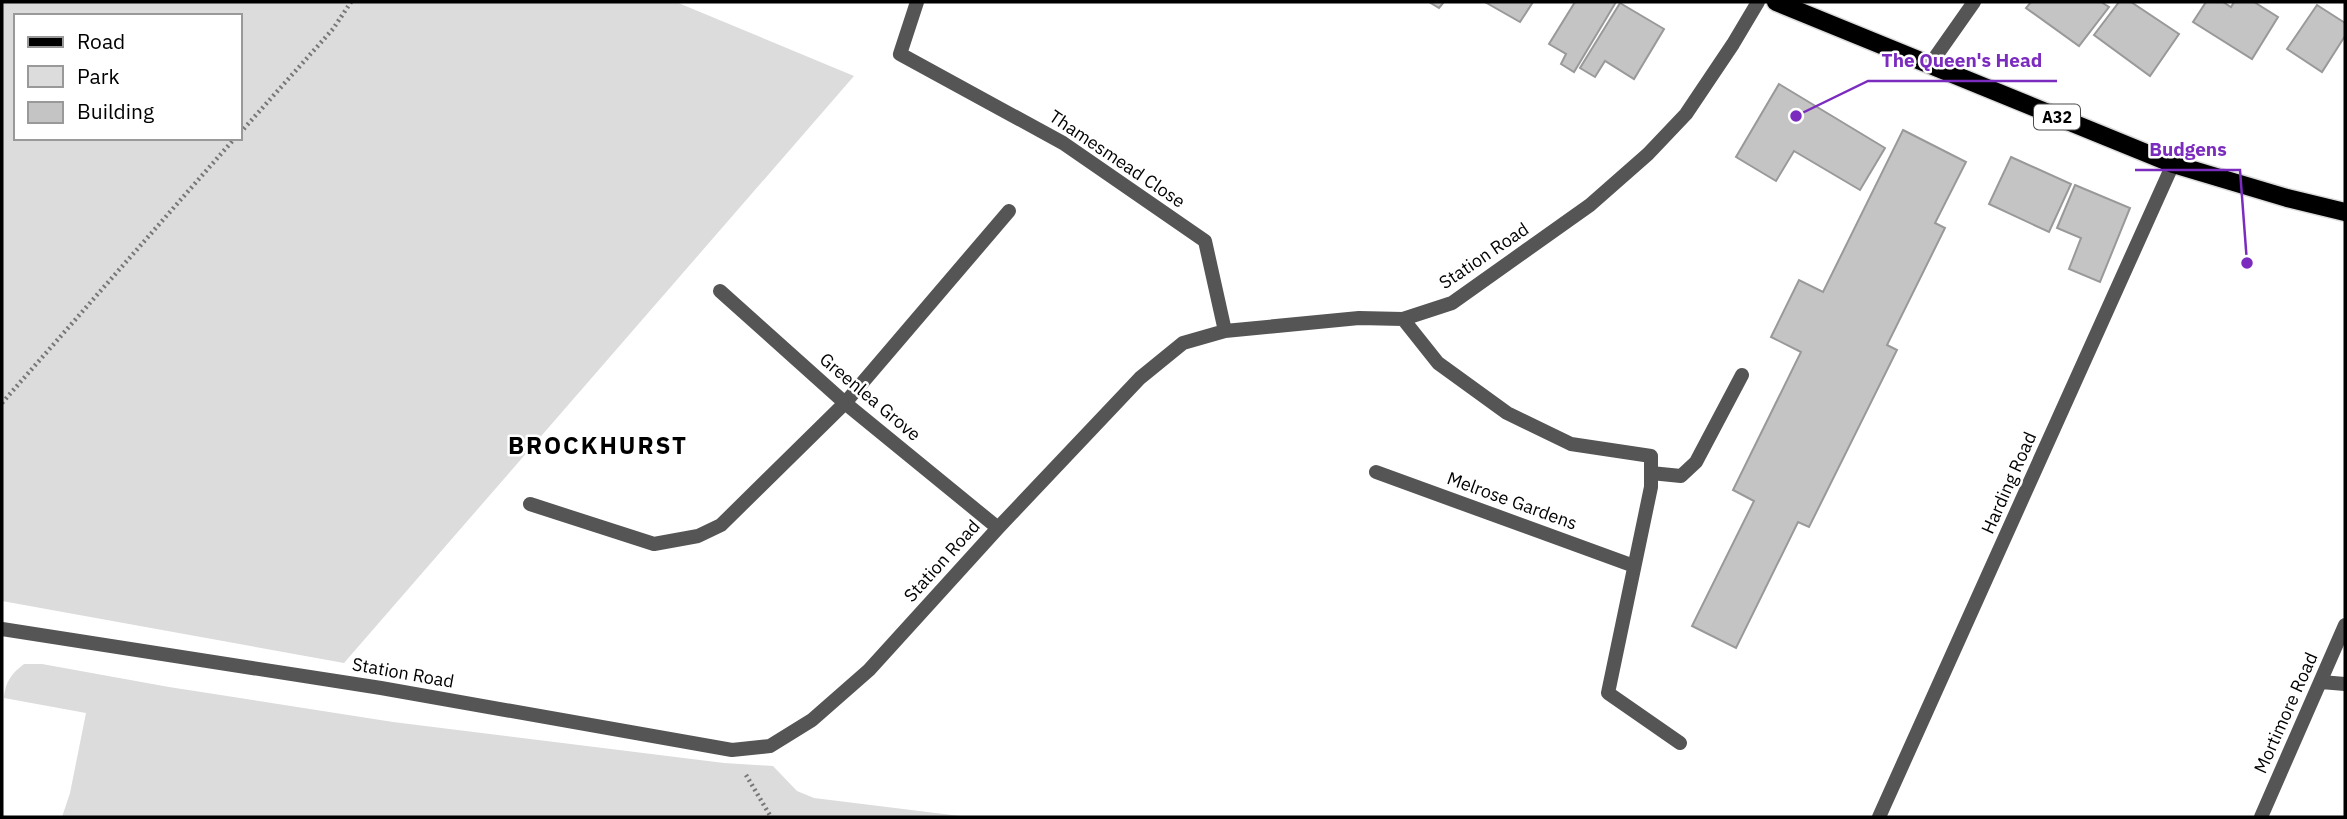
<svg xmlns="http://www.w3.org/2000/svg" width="2347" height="819" font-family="'IBM Plex Sans',sans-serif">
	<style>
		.green { fill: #dcdcdc; fill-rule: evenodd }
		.building { fill: #c4c4c4; stroke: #999; stroke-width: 2 }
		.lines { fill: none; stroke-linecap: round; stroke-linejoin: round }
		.primary-casing { stroke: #dbdbdb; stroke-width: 21 }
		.path { stroke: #777; stroke-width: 4.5; stroke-dasharray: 2 3.5; stroke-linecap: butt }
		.service { stroke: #555; stroke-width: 14 }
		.minor { stroke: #555; stroke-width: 14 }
		.primary { stroke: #000; stroke-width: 18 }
		.labels { text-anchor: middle; stroke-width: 5; stroke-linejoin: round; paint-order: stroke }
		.shield { fill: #fff; stroke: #4c4c4c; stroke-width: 2 }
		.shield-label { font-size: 16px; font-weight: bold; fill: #000 }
		.street-label { font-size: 18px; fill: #000; stroke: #fff }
		.district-label { font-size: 24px; font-weight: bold; letter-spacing: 2px; fill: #000; stroke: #fff }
		.leader { fill: none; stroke: #7b2cbf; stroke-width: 2.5 }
		.callout-dot { fill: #7b2cbf; stroke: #fff; stroke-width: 2.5 }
		.callout-label { font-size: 19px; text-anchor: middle; font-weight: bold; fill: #7b2cbf; stroke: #fff; stroke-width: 5; stroke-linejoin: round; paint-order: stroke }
	</style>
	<rect width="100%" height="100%" fill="#fff"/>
	<path class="green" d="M2,2H676L854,76L344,663L2,601ZM16,16H240V138H16Z
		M24,664H42L169,687L393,722L724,763L773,766L797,791L814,798L968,817H62L70,793L86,713L4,698C5,682 12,673 24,664Z"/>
	<path class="building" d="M1429,2H1444L1439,8Z
		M1485,2H1533L1520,22Z
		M1575,2H1616L1574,72L1561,64L1566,54L1549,44Z
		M2031,2H2101L2109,7L2079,46L2026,8Z
		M2119,2H2131L2179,34L2150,76L2094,35Z
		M2206,2H2223L2231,7L2234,2H2254L2278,17L2252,59L2193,22Z
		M1620,3L1664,29L1634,79L1605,61L1595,77L1580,68Z
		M2317,5L2345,23V36L2322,72L2287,49Z
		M1779,84L1885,148L1860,190L1794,151L1776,181L1736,157Z
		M1903,130L1966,162L1935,223L1945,228L1887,345L1897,350L1809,527L1798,522L1736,648L1692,626L1754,501L1733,490L1801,352L1771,337L1799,280L1823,292Z
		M2011,157L2071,184L2049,232L1989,204Z
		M2075,185L2130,208L2100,282L2069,269L2081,238L2057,228Z"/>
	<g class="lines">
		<defs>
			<path id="primary" d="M1776,2L2173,164L2287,198L2345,212"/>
		</defs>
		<use href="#primary" class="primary-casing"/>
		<path class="path" d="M240,133L333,29L351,2
			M2,403L235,138
			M746,775L771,817"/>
		<path class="service" d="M1651,473L1681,476L1696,462L1742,375
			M530,504L654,544L698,536L721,525L845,403L1009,211"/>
		<path class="minor" d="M917,2L900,54L1063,143L1205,241L1225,331
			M1929,66L1974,2
			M720,291L845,403L998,528
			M1403,319L1438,363L1507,413L1571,444L1651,456V487L1608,693L1680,743
			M1376,472L1634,566
			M2,629L381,688L732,750L770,746L812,720L869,670L998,528L1140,378L1183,343L1225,331L1359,318L1403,319L1452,303L1590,205L1648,154L1686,114L1733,44L1758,2
			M2321,682L2345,684
			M1879,817L2173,164
			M2261,817L2345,625"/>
		<use href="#primary" class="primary"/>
	</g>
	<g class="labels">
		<rect class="shield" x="2034" y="104.5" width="46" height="25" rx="5"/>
		<g class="shield-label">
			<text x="2057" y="123">A32</text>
		</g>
		<g class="street-label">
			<text transform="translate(1117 159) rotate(34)" y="6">Thamesmead Close</text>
			<text transform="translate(1484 256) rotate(-34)" y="6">Station Road</text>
			<text transform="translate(870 397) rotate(40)" y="6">Greenlea Grove</text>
			<text transform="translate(2009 483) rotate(-66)" y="6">Harding Road</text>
			<text transform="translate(1512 501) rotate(20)" y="6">Melrose Gardens</text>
			<text transform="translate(942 561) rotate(-48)" y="6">Station Road</text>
			<text transform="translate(403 673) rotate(10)" y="6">Station Road</text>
			<text transform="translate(2286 713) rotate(-66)" y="6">Mortimore Road</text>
		</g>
		<g class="district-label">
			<text x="598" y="454">BROCKHURST</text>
		</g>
	</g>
	<path class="leader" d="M1796 116L1868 81H2057M2247 263L2240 170H2135"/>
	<g class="callout-dot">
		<circle cx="1796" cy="116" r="7"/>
		<circle cx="2247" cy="263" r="7"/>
	</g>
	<g class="callout-label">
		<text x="1962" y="67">The Queen's Head</text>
		<text x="2188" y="156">Budgens</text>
	</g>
	<rect width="2347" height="819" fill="none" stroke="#000000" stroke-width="7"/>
	<rect x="14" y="14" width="228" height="126" fill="#ffffff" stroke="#999999" stroke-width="2"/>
	<rect x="28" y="37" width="35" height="10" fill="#000000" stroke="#999999" stroke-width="2"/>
	<text x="77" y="49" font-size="21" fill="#000000">Road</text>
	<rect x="28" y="66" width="35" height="21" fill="#dcdcdc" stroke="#999999" stroke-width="2"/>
	<text x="77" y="84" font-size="21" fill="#000000">Park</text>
	<rect x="28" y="102" width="35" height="21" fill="#c4c4c4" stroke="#999999" stroke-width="2"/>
	<text x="77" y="119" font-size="21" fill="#000000">Building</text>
</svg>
